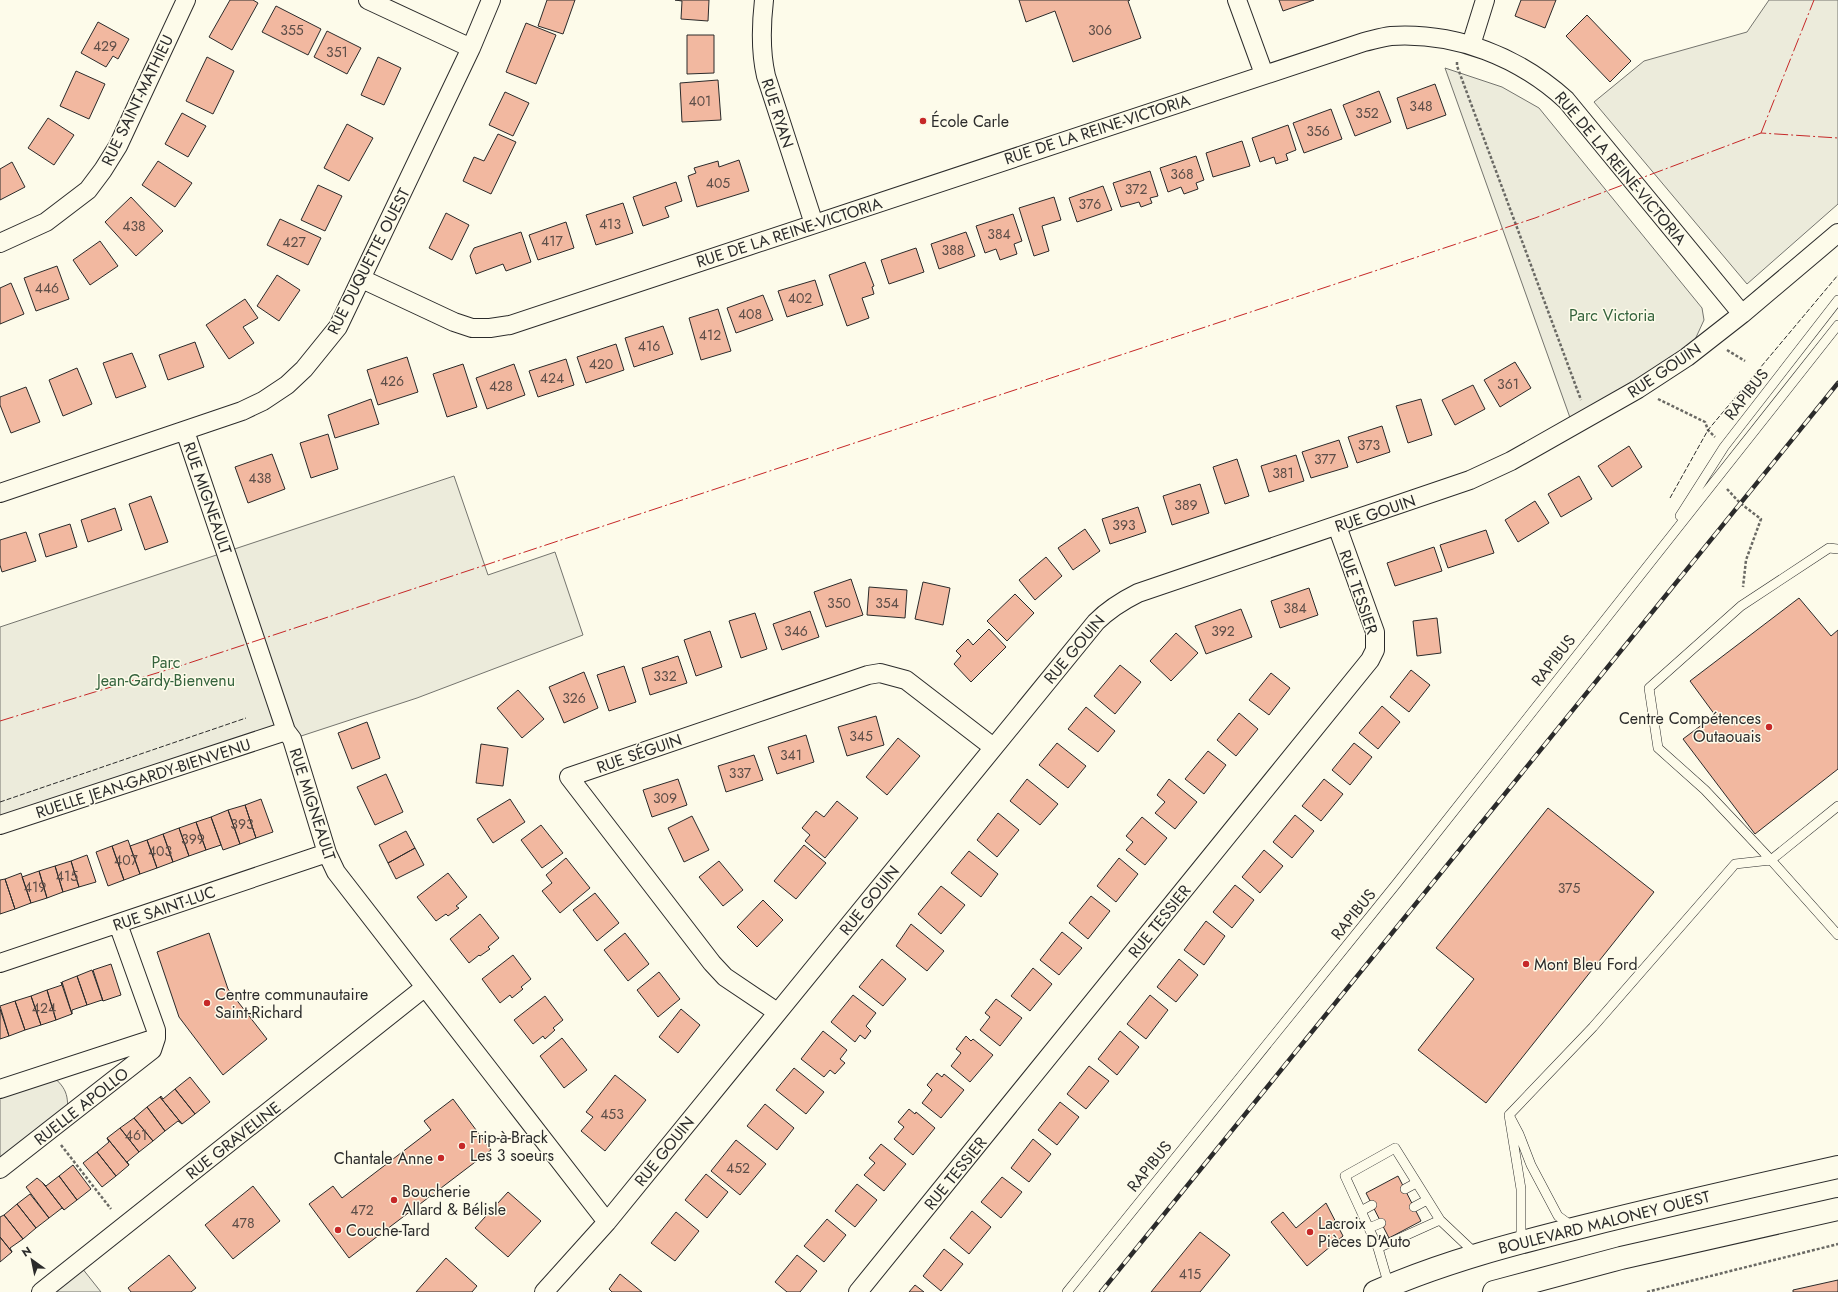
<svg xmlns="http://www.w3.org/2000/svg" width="1838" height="1292" font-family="Jost,sans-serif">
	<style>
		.green { fill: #ecebdb; stroke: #74746e }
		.building { fill: #f2b8a0; stroke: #2b2b2b }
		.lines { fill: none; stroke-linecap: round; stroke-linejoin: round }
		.service-casing { stroke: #2b2b2b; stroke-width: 10 }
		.minor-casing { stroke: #2b2b2b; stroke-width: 20 }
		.primary-casing { stroke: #2b2b2b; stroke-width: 24 }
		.path { stroke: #6a6964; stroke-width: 2.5; stroke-dasharray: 3 2; stroke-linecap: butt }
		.service { stroke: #fdfbea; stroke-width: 9 }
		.minor { stroke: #fdfbea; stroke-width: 18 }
		.primary { stroke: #fdfbea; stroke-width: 22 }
		.rail-casing { stroke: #2b2b2b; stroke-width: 4.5 }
		.rail { stroke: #fdfbea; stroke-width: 3; stroke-dasharray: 9; stroke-linecap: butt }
		.fence { stroke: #2b2b2b; stroke-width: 1; stroke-dasharray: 5 2; stroke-linecap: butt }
		.power { stroke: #c62828; stroke-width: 1; stroke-dasharray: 14 3 2 3; stroke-linecap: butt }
		.poi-dot { fill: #c62828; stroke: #fdfbea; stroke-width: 1.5 }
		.labels { text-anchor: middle; stroke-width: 3; stroke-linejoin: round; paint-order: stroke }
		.number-label { font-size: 14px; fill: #5d4e48 }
		.street-label { font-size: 16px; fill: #2b2b2b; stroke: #fdfbea }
		.poi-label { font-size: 16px; fill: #2b2b2b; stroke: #fdfbea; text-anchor: start }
		.park-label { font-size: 16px; fill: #34623c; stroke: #fdfbea }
	</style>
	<rect width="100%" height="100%" fill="#fdfbea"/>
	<path class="green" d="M1769,0H1838V204L1747,284L1594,102L1644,61L1747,32Z
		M1445,68L1502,87L1539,108L1702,308L1704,320L1687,357L1573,426Z
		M454,476L488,575L555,552L583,635L417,698L292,739L286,731L0,825V627Z
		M48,1073C67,1087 69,1095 67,1117L0,1169V1089Z
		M78,1263L101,1292H41Z"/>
	<path class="building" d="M230,0H253L258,3L232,50L209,37Z
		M547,0H575L563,34L538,26Z
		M675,0H709L708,21L681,19L682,1Z
		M1019,0H1130L1128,1L1141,38L1073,62L1055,11L1026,22Z
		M1279,0H1314L1283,11Z
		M1521,0H1556L1545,28L1515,16Z
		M276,6L321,29L308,55L262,32Z
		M1587,15L1631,61L1610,82L1566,36Z
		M98,22L129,39L118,59L113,56L106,67L81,53Z
		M526,23L556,35L536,84L506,72Z
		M327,31L361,48L347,74L314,57Z
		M687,35H714V73L687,74Z
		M207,57L234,71L213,114L186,101Z
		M378,57L401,68L384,105L361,95Z
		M76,71L105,84L89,119L60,106Z
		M718,80L721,120L682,122L680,83Z
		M1435,84L1446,115L1407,129L1397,98Z
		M1379,91L1391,122L1355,136L1343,105Z
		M505,92L529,103L513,136L489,125Z
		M1331,109L1342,139L1304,153L1293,123Z
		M182,113L206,126L188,157L165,144Z
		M48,118L74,135L54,165L28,148Z
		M347,124L373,138L349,181L324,168Z
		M1288,125L1296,150L1286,154L1288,160L1276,164L1274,157L1260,162L1252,138Z
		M498,134L516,142L491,194L463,181L474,157L484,161Z
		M1242,141L1250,166L1213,177L1206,153Z
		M1196,156L1204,180L1196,183L1198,189L1184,194L1181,187L1168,192L1160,168Z
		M739,160L749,191L697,207L688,176L696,173L694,168L718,161L719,167Z
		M158,161L192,183L175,207L142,185Z
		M12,162L25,187L0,200V169Z
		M1150,171L1158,196L1150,198L1152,203L1141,207L1139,202L1121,207L1113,183Z
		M676,182L682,201L665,207L669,217L643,226L633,197Z
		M318,185L342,196L325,231L301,220Z
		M1103,186L1112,210L1077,222L1069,198Z
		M131,197L163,231L136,256L105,222Z
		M1054,197L1061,220L1042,226L1049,251L1034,256L1019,208Z
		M623,203L633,233L596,245L586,215Z
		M446,213L469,225L452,260L429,248Z
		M1013,214L1022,241L1014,244L1017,254L1000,260L996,249L985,253L976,226Z
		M280,219L321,238L308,265L267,245Z
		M566,222L574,248L538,260L529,235Z
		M521,232L531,262L506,271L503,264L476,274L470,256L474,248Z
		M966,232L975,256L939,269L931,244Z
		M100,241L118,266L90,285L73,260Z
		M916,248L924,272L889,284L881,260Z
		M865,262L874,286L872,287L874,294L862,298L869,318L847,326L829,275Z
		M57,266L69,299L36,311L24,278Z
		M277,275L300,290L279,321L257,306Z
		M815,280L823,305L787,317L778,291Z
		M11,283L24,314L0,324V288Z
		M763,295L773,320L736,333L727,308Z
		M245,299L258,318L243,327L254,343L229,359L206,325Z
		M718,309L731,351L701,360L689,318Z
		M663,326L673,354L634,367L625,338Z
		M195,342L204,367L168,380L159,355Z
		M616,344L624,370L586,383L577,357Z
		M132,353L146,387L116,398L103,363Z
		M407,357L418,392L378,405L367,370Z
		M566,359L574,385L538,397L529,371Z
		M1515,362L1531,388L1500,407L1484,380Z
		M463,364L477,407L447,417L433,374Z
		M514,364L525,395L487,409L476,378Z
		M77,368L92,404L63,416L49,380Z
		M1473,385L1485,409L1455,425L1442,400Z
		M26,387L40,422L11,433L0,405V397Z
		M371,399L379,424L335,438L328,415Z
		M1421,399L1432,435L1408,443L1396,406Z
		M1382,426L1390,452L1357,463L1348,437Z
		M328,434L338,469L311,478L300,443Z
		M1339,440L1348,467L1311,478L1302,452Z
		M1629,446L1642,467L1612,487L1598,466Z
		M272,454L285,489L248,503L235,467Z
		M1296,455L1304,481L1269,492L1261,466Z
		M1237,459L1249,496L1225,504L1213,467Z
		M1579,476L1592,499L1561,517L1548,494Z
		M1200,484L1209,513L1172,525L1163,496Z
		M151,496L168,542L145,550L129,504Z
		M1535,501L1549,523L1518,542L1505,520Z
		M1138,507L1146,532L1110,544L1102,519Z
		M115,508L122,530L88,542L81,520Z
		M70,524L77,547L46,557L39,534Z
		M1085,529L1100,551L1073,570L1058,548Z
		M1486,530L1494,553L1448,568L1440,545Z
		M26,532L36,561L2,572L0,565V540Z
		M1434,547L1442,571L1395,586L1387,563Z
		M1046,557L1062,576L1035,600L1019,580Z
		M851,579L863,615L826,627L814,592Z
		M923,582L950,588L943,625L915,619Z
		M869,587L907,590L905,618L867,615Z
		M1309,588L1318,615L1280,628L1271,601Z
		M1015,594L1034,613L1007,641L987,621Z
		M1799,598L1831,636L1838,630V769L1755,834L1683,739L1715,715L1690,681Z
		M1241,609L1252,637L1206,654L1195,626Z
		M810,611L819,637L782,650L773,624Z
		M755,613L767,649L741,658L729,621Z
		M1437,618L1441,653L1417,656L1413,621Z
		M989,629L1006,647L971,682L954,664L961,656L956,651L968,639L973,645Z
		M710,631L722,667L696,676L684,640Z
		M1176,633L1198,653L1171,681L1150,661Z
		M678,656L687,683L650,695L642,668Z
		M1120,665L1141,682L1115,714L1094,696Z
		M624,666L636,702L609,711L597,675Z
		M1411,670L1430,685L1409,712L1390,697Z
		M584,672L598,708L564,723L549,687Z
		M1271,673L1290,688L1269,715L1249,700Z
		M518,690L544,719L522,738L497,708Z
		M1382,706L1400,722L1378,749L1359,733Z
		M1086,707L1115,731L1098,752L1068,729Z
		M1239,713L1258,729L1236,756L1217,740Z
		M876,716L884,745L847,756L838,727Z
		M367,722L380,758L352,769L338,733Z
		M806,735L814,762L777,774L768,747Z
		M898,738L920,756L887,795L866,777Z
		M1057,743L1086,766L1068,788L1039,765Z
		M1354,743L1372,757L1350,785L1332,770Z
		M481,744L508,748L503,786L476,783Z
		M1208,751L1226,765L1204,794L1185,779Z
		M754,755L763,780L726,792L718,766Z
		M386,774L403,812L375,825L357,787Z
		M678,779L687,805L652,817L643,790Z
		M1027,779L1058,804L1040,825L1010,801Z
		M1169,779L1197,802L1175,829L1155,813L1165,802L1157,795Z
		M1324,779L1343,794L1321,821L1302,806Z
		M261,799L273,832L256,838L245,805Z
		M510,799L525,822L493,843L477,819Z
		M837,801L858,818L825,858L805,841L810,835L802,828L816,811L824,817Z
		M245,805L256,838L240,844L228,810Z
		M1548,808L1654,892L1486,1103L1418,1050L1474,979L1436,948Z
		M228,810L240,844L223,850L211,817Z
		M998,813L1019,830L997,857L977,840Z
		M1295,815L1314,831L1292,858L1273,842Z
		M692,816L709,850L684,862L668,828Z
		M211,817L221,845L206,850L196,822Z
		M1142,817L1167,838L1145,865L1126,850L1133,842L1126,836Z
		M196,822L206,850L189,856L179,828Z
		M541,825L563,853L542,868L521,840Z
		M179,828L189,856L173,862L163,834Z
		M406,831L415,848L388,863L379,845Z
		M163,834L173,862L157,868L147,840Z
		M128,840L140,874L124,880L112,846Z
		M147,840L157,868L140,874L130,846Z
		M804,845L826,863L796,899L774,881Z
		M112,846L124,880L108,886L96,852Z
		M415,848L424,865L396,879L388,863Z
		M1264,850L1283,866L1260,893L1242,877Z
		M969,851L998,874L981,897L951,873Z
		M87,855L96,882L79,887L71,861Z
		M566,858L590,888L560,913L542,891L552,883L546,875Z
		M1119,858L1138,874L1116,902L1097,886Z
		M71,861L79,887L63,892L55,866Z
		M719,861L743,890L723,906L699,877Z
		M55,866L63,892L47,898L39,871Z
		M39,871L47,898L31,903L22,877Z
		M21,873L31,903L15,909L5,879Z
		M448,873L467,897L456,906L459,908L448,916L446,914L436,921L417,897Z
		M5,879L15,909L0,914V880Z
		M1235,885L1254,900L1232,928L1213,912Z
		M941,886L965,905L941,934L918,914Z
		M595,893L619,923L597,941L573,910Z
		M1091,896L1110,911L1088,939L1069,923Z
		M763,900L783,920L757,947L737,927Z
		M480,914L499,938L488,947L490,949L480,956L479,955L469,963L450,939Z
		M1206,921L1225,936L1204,965L1184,950Z
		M911,924L944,951L927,971L896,946Z
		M1062,932L1082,948L1059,975L1040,960Z
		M209,933L228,989L267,1039L223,1075L179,1017L157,952Z
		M625,933L649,964L628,981L604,950Z
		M513,955L531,979L521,987L523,989L512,998L510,995L500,1003L482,979Z
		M882,959L906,979L883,1006L859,987Z
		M1179,959L1198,975L1176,1002L1157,987Z
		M111,964L121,995L103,1001L93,970Z
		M1033,968L1052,984L1030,1011L1011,996Z
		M92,970L103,1001L102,1000L87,1005L77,976Z
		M659,972L680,999L658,1017L637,990Z
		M77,976L87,1005L72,1010V1014L62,982Z
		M61,982L72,1014L56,1020L47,990L62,985Z
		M47,990L56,1020L41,1025L31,996Z
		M853,995L876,1013L866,1026L871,1031L865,1039L860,1035L855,1042L831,1022Z
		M1150,995L1168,1010L1146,1039L1127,1024Z
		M31,996L41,1025L25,1030L15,1001Z
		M545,996L563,1020L553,1028L555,1030L545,1039L543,1036L533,1044L514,1020Z
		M996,999L1022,1018L1000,1046L980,1030L990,1017L985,1013Z
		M15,1001L25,1030L9,1036L0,1006Z
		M0,1009L9,1036L0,1039Z
		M681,1009L700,1025L678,1053L659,1037Z
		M823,1031L847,1050L840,1059L845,1063L835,1074L830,1070L824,1077L801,1059Z
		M1120,1031L1139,1047L1117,1075L1098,1059Z
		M966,1036L971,1041L973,1039L993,1055L970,1082L951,1066L961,1053L956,1049Z
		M562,1038L587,1070L564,1088L540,1056Z
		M1089,1066L1109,1081L1086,1109L1067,1094Z
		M794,1068L824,1092L806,1114L776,1090Z
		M937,1073L942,1077L944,1074L964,1090L941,1118L922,1103L932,1090L927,1085Z
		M615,1075L646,1100L605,1151L581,1131L593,1117L586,1112Z
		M190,1077L210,1102L195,1114L175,1089Z
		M175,1089L195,1114L182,1124L160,1097L161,1096L163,1099Z
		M160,1097L182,1124L178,1121L165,1131L147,1107Z
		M453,1099L491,1150L349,1258L309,1204L333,1186L342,1198L431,1130L424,1121Z
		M1060,1102L1079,1117L1057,1145L1038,1130Z
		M765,1104L794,1128L777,1150L747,1126Z
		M147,1107L165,1131L153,1141L134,1118Z
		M909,1109L915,1114L916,1112L935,1128L913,1155L894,1139L904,1127L898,1122Z
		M134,1118L153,1141L139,1152L120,1128Z
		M120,1128L139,1152L127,1162L129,1165L107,1138Z
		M107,1138L129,1165L116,1176L97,1152L109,1142Z
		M1033,1139L1051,1154L1029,1182L1011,1168Z
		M736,1140L766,1164L740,1195L711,1171Z
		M881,1144L906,1164L884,1191L864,1175L875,1163L869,1158Z
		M97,1152L116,1176L102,1187L83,1163Z
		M73,1165L91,1189L77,1200L59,1176Z
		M706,1174L728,1192L707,1218L685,1200Z
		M59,1176L77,1200L64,1210L43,1183L46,1186Z
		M1398,1176L1421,1221L1389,1238L1366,1193Z
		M1002,1177L1022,1192L1001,1218L981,1202Z
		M37,1178L43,1183L64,1210L62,1208L49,1218L26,1187Z
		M857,1184L877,1200L855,1227L835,1211Z
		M253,1186L280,1221L233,1259L205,1225Z
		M508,1192L541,1221L508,1257L475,1228Z
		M30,1194L49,1218L36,1228L17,1204Z
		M1326,1203L1343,1236L1307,1266L1271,1222L1283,1212L1296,1228Z
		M17,1204L36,1228L23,1239L4,1215Z
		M972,1211L991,1227L969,1254L950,1238Z
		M676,1212L699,1231L675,1261L651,1243Z
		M4,1215L23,1239L10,1248L12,1252L0,1237V1217Z
		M827,1219L846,1235L824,1262L804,1246Z
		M1200,1232L1230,1255L1200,1292H1151Z
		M0,1237L12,1252L0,1262Z
		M944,1249L963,1264L941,1291L923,1276Z
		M169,1255L196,1288L191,1292H131L128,1288Z
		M797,1255L817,1271L800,1292H787L775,1282Z
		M446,1258L477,1286L472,1292H416Z
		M620,1274L642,1292H612L609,1289Z
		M1838,1280V1292H1793V1290Z
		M915,1285L924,1292H909Z"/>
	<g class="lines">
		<defs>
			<path id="service" d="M1680,516L1724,447L1838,300
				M1838,549L1829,548L1741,606L1649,688L1658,748L1705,790L1771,860L1838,806
				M1509,1115L1593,1027L1735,864L1771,860L1838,935
				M1405,1189L1416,1183
				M1414,1207L1427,1200
				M1361,1211L1372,1205
				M1369,1228L1381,1223
				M1521,1241V1189L1509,1115L1519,1134L1531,1165L1558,1216L1573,1227
				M1378,1248L1440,1220
				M1389,1286L1378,1248L1345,1176L1395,1148L1440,1220L1476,1254
				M1067,1292L1397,883L1838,325"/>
			<path id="minor" d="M368,0L471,48
				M764,0C761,26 760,50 766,76L814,224
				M1237,0L1264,74
				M1471,45L1485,0
				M0,243L46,222L88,190L103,170L118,146L186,0
				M362,279L454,322L472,328H490L510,325L1364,42C1373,40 1382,37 1391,36C1456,32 1519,57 1566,100L1742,314
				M185,431L286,731L292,739L327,853L336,872L607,1222
				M0,493L242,411L263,401L287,385L304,369L338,327L471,48L491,0
				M0,825L286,731
				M0,963L327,853
				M777,1012L725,977L712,963L569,777L868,675L880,673L906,680L993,747
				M0,1089L156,1038
				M0,1169L152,1050L156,1038V1030L118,924
				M41,1292L424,988
				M544,1292L607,1222L1096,622C1109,609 1122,601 1138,593L1470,480L1511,461L1638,389L1687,357L1742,314L1838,233
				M858,1292L1370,660L1375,650V632L1337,526"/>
			<path id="primary" d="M1375,1292C1443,1262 1513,1244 1585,1226C1669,1205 1753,1186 1838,1167
				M1494,1292L1621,1258L1838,1209"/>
		</defs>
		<use href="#service" class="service-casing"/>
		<use href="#minor" class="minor-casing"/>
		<use href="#primary" class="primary-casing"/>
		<path class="path" d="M1457,62V66L1581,400
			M1727,350L1745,361
			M1658,399L1705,422L1708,430L1715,437
			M1727,489L1740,503L1761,519L1746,560L1743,587
			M61,1145L111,1209
			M1647,1292L1838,1244"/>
		<use href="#service" class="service"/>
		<use href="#minor" class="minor"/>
		<use href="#primary" class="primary"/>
		<defs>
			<path id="rail" d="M1101,1292L1838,383"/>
		</defs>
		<use href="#rail" class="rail-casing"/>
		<use href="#rail" class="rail"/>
		<path class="fence" d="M1670,498L1708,430L1838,275
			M0,802L246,718"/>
		<path class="power" d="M1761,133L1814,0
			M0,721L183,665L1535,218L1761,133L1838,138"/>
	</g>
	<g class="poi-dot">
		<circle cx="923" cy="121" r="4"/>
		<circle cx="1769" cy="727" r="4"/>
		<circle cx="1526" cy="964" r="4"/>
		<circle cx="207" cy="1003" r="4"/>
		<circle cx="462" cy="1146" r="4"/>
		<circle cx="441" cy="1158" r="4"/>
		<circle cx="394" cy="1200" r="4"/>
		<circle cx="338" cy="1230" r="4"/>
		<circle cx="1310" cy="1232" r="4"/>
	</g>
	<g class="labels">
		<g class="number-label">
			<text x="292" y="35">355</text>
			<text x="1100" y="35">306</text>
			<text x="105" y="51">429</text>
			<text x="337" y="57">351</text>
			<text x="700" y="106">401</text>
			<text x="1421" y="111">348</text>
			<text x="1367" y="118">352</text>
			<text x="1318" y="136">356</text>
			<text x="1182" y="179">368</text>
			<text x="718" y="188">405</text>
			<text x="1136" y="194">372</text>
			<text x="1090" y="209">376</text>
			<text x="610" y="229">413</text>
			<text x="134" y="231">438</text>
			<text x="999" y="239">384</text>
			<text x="552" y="246">417</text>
			<text x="294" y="247">427</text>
			<text x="953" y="255">388</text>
			<text x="47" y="293">446</text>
			<text x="800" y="303">402</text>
			<text x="750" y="319">408</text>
			<text x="710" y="340">412</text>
			<text x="649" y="351">416</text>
			<text x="601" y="369">420</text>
			<text x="552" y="383">424</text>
			<text x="392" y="386">426</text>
			<text x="1508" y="389">361</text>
			<text x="501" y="391">428</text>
			<text x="1369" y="450">373</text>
			<text x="1325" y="464">377</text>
			<text x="1283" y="478">381</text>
			<text x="260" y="483">438</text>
			<text x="1186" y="510">389</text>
			<text x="1124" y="530">393</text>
			<text x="839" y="608">350</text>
			<text x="887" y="608">354</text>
			<text x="1295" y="613">384</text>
			<text x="796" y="636">346</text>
			<text x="1223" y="636">392</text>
			<text x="665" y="681">332</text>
			<text x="574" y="703">326</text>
			<text x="861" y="741">345</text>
			<text x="791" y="760">341</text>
			<text x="740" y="778">337</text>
			<text x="665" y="803">309</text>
			<text x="242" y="829">393</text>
			<text x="193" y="844">399</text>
			<text x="160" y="856">403</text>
			<text x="126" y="865">407</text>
			<text x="67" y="881">415</text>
			<text x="35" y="892">419</text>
			<text x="1569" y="893">375</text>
			<text x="44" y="1013">424</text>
			<text x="612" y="1119">453</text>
			<text x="136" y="1140">461</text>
			<text x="738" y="1173">452</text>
			<text x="362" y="1215">472</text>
			<text x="243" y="1228">478</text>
			<text x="1190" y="1279">415</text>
		</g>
		<g class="street-label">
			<text transform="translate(137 100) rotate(-64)" y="6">RUE SAINT-MATHIEU</text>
			<text transform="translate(778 113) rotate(72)" y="6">RUE RYAN</text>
			<text transform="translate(1097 129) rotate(-18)" y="6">RUE DE LA REINE-VICTORIA</text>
			<text transform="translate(1621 168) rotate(50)" y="6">RUE DE LA REINE-VICTORIA</text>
			<text transform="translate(789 232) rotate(-18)" y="6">RUE DE LA REINE-VICTORIA</text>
			<text transform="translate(368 261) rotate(-63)" y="6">RUE DUQUETTE OUEST</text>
			<text transform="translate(1664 370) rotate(-34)" y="6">RUE GOUIN</text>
			<text transform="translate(1746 394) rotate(-52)" y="6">RAPIBUS</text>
			<text transform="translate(208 498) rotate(71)" y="6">RUE MIGNEAULT</text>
			<text transform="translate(1375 513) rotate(-19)" y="6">RUE GOUIN</text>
			<text transform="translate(1359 592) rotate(71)" y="6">RUE TESSIER</text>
			<text transform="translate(1074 649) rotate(-50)" y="6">RUE GOUIN</text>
			<text transform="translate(1553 660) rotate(-52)" y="6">RAPIBUS</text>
			<text transform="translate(639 753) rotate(-19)" y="6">RUE SÉGUIN</text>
			<text transform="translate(143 778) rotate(-18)" y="6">RUELLE JEAN-GARDY-BIENVENU</text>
			<text transform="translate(313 804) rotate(72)" y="6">RUE MIGNEAULT</text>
			<text transform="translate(869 900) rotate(-51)" y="6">RUE GOUIN</text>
			<text transform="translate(164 908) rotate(-19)" y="6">RUE SAINT-LUC</text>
			<text transform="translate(1353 914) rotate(-51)" y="6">RAPIBUS</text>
			<text transform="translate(1159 921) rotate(-51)" y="6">RUE TESSIER</text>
			<text transform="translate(81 1106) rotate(-38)" y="6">RUELLE APOLLO</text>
			<text transform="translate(233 1140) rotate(-38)" y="6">RUE GRAVELINE</text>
			<text transform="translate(664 1151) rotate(-51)" y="6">RUE GOUIN</text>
			<text transform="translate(1149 1166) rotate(-51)" y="6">RAPIBUS</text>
			<text transform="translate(955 1173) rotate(-51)" y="6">RUE TESSIER</text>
			<text transform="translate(1604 1222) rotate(-14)" y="6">BOULEVARD MALONEY OUEST</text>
		</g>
		<g class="poi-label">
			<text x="931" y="127">École Carle</text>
			<text x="1761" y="724" text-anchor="end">Centre Compétences<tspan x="1761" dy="18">Outaouais</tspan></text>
			<text x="1534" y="970">Mont Bleu Ford</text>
			<text x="215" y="1000">Centre communautaire<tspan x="215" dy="18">Saint-Richard</tspan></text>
			<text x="470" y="1143">Frip-à-Brack<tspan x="470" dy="18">Les 3 soeurs</tspan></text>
			<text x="433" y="1164" text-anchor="end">Chantale Anne</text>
			<text x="402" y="1197">Boucherie<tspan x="402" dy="18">Allard &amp; Bélisle</tspan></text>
			<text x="1318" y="1229">Lacroix<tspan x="1318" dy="18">Pièces D'Auto</tspan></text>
			<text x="346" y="1236">Couche-Tard</text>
		</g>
		<g class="park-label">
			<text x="1612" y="321">Parc Victoria</text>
			<text x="166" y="668">Parc<tspan x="166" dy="18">Jean-Gardy-Bienvenu</tspan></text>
		</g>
	</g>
	<g transform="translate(32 1260) rotate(327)" stroke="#fdfbea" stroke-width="3" paint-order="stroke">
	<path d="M0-3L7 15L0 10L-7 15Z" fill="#2b2b2b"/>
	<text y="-6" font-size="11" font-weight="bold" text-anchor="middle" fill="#2b2b2b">N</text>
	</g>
</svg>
